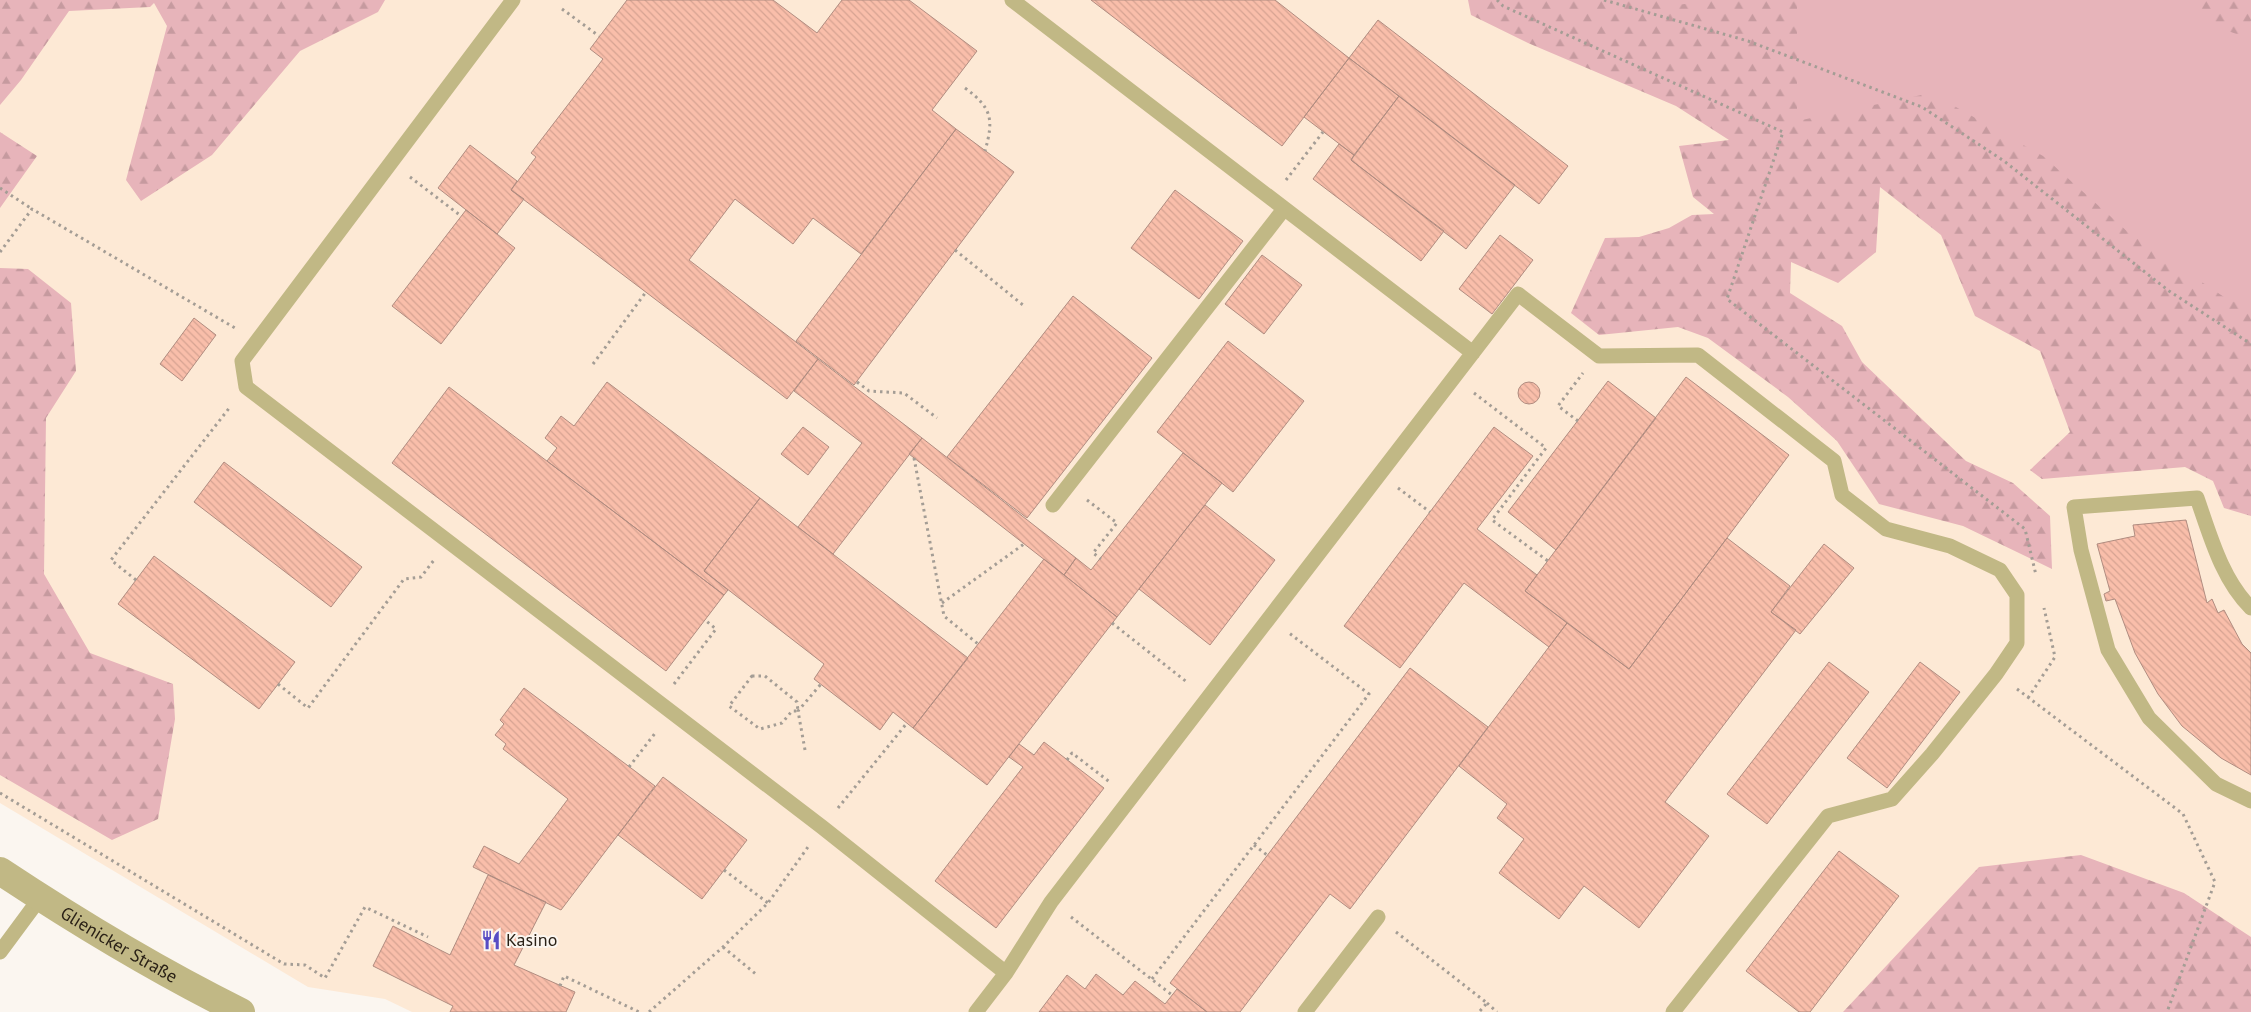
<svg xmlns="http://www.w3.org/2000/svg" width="2251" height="1012" font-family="'PT Sans',sans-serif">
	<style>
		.built { fill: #fde9d5 }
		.grass { fill: #e7b4ba }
		.forest { fill: url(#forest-firs) }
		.building { fill: url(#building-back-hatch); stroke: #b08c80 }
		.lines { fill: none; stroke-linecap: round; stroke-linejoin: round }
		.path { stroke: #a49d95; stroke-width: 3; stroke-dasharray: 2.5 4; stroke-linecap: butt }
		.service { stroke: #c1b885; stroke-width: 15 }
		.minor { stroke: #c1b885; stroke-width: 28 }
		.labels { text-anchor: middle; stroke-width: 4; stroke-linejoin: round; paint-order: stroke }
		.poi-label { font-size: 18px; fill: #2a2116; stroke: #fbf6f0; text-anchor: start }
		.street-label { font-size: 18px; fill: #2a2116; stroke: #fbf6f0 }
	</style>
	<defs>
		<pattern id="forest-firs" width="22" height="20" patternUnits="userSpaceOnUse" patternTransform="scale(1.25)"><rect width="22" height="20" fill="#e7b4ba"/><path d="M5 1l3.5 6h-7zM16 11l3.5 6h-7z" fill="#c69a9f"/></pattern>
		<pattern id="building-back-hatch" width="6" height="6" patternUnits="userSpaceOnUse" patternTransform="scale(1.25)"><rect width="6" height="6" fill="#f9beaa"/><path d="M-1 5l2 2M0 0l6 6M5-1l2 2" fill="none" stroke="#d6a392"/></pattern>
	</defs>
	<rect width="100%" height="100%" fill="#fbf6f0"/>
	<path class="built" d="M0,0H1518L2251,372V1012H412L385,999L308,987L0,803Z"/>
	<path class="grass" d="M1518,0H2251V373Z"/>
	<path class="forest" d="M0,0H385L378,12L300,51L212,155L141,201L126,180L167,26L154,3L150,7L69,11L21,80L0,105Z
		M1468,0H1657L1665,6L1705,2L1710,0H1797V121L1931,93L2043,156L2129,233L2227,299L2251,308V516L2224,508L2213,481L2185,467L2042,479L2030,470L2070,432L2040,351L1975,316L1941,235L1880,187L1876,252L1838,283L1791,262L1790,293L1842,326L1862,362L1966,461L2013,483L2050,516L2052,569L1963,526L1879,504L1837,441L1788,397L1708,338L1678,327L1599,335L1571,313L1605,238L1639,237L1669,228L1692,215L1714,214L1693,197L1679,146L1729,140L1676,106L1528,43L1471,15Z
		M2195,0H2251V21L2239,35L2215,26Z
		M0,132L37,156L0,208Z
		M0,268L28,269L71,303L76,371L46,418L44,574L90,653L173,684L175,719L158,819L112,840L0,775Z
		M2081,855L2184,893L2251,937V1012H1843L1979,867Z"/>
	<path class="building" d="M627,0H773L817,33L842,0H909L977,51L932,110L956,129L861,254L813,218L793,244L735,199L689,260L818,359L787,399L511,190L536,157L531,153L603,59L590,49Z
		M1091,0H1275L1349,58L1282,146Z
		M1378,20L1568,166L1539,204L1349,58Z
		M1349,58L1399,96L1354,155L1304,117Z
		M1399,96L1515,185L1466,249L1351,160Z
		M956,129L1014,172L854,385L796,341Z
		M1339,144L1354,155L1351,160L1444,231L1421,261L1313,179Z
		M470,145L517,181L511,190L524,199L497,234L438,188Z
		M1175,190L1243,241L1199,299L1131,248Z
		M466,210L515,248L441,344L392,306Z
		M1500,235L1533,260L1492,314L1459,289Z
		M1262,255L1302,285L1264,334L1225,304Z
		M1073,296L1152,358L1027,518L947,457Z
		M194,318L216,335L182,381L160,364Z
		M1228,341L1304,401L1233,492L1157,432Z
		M818,359L922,438L833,554L798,527L862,443L794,391Z
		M1686,377L1789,455L1629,669L1525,591Z
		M1608,381L1656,418L1556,550L1508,512Z
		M607,382L760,498L704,571L728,590L724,595L547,461L557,448L545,438L561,416L574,426Z
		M1518 393a11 11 0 1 1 22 0a11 11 0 1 1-22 0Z
		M449,387L724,595L666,671L392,463Z
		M803,427L829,447L808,475L781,454Z
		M1494,427L1533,456L1477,529L1537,575L1525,591L1567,623L1549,647L1464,583L1400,668L1344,626Z
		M922,438L1076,558L1064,575L909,454Z
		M1183,453L1222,483L1117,617L1064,575L1076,558L1091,570Z
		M224,462L362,567L331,607L194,502Z
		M760,498L968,658L913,728L893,712L880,730L814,679L824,664L704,571Z
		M1205,505L1275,560L1210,645L1139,589Z
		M2186,520L2207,603L2212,599L2218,613L2224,610L2242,644L2251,653V775L2221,758L2182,726L2158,694L2135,653L2115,599L2106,601L2104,594L2110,591L2097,544L2135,536L2133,525Z
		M1727,538L1790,586L1771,612L1796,630L1665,802L1709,836L1639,928L1584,886L1559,919L1499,873L1524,839L1497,818L1507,804L1459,766L1567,623L1629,669Z
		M1824,544L1854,568L1800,634L1771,612Z
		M154,556L295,662L259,709L118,604Z
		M1044,559L1117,617L987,785L913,728Z
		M1829,662L1869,692L1767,824L1727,794Z
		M1920,662L1960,692L1887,788L1847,758Z
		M1410,668L1488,727L1350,909L1330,894L1240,1012H1207L1170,983Z
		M524,688L655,786L561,910L473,867L484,846L519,864L568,799L503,749L506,744L495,735L504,724L500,720Z
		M1044,742L1104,788L996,928L935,881L1023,767L1009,757L1019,744L1034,755Z
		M663,777L747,840L702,899L618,835Z
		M1839,851L1899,896L1810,1012H1799L1746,971Z
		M488,875L546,902L514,965L575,992L566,1012H450L453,1006L373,966L393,926L450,955Z
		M1096,974L1123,995L1135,981L1165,1004L1177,989L1207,1012H1039L1067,975L1085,989Z"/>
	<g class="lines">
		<path class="path" d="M1497,0L1503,6L1783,132L1727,299L2025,529L2036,575
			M1604,0L1748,41L1922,107L2004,161L2169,291L2251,344
			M562,9L599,36
			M965,88C992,108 994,119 985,151
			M410,177L461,216
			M1286,180L1323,132
			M0,188L32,209
			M955,250L1023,305
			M0,252L32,209L235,328
			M593,364L646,292
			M857,382L869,391L904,393L937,418
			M1474,393L1546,448L1492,520L1548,561
			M1578,421L1558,406L1583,373
			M914,458L944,616L978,644
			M1398,488L1430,512
			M1087,500L1117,523L1093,553L1101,559
			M136,580L111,560L230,407
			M942,603L1024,544
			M1112,623L1188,683
			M752,676H765L797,702L798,711H792L782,723L760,729L729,706Z
			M278,684L308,708L404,579L421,577L434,560
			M674,684L716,629L705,620
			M2017,689L2183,814L2215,882L2167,1012
			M2028,698L2055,657L2044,608
			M805,750L798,711L821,684
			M1067,760L1072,753L1111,783
			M629,767L656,732
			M0,793L284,964L305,965L325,978L365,907L428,937
			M838,808L907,723
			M1254,845L1267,855
			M724,870L768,903
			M1071,917L1172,995
			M1396,932L1487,1003L1479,1012
			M723,947L757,975
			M1152,979L1369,694L1289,633
			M560,986L564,976L639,1012
			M1487,1003L1497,1012
			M649,1012L723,947L768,903L808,847"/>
		<path class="service" d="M513,0L242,361L246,387L822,827L1006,973
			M1012,0L1473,353
			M1053,505L1284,209
			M2251,608C2222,580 2210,535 2197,498L2074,507L2081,550L2108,650L2149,718L2216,784L2251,801
			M0,952L40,898
			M976,1012L1006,973L1051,902L1518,294L1599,356L1698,355L1834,461L1842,495L1886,529L1950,546L2000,570L2017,595V643L1996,674L1932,754L1892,799L1828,816L1673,1012
			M1305,1012L1378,917"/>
		<path class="minor" id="s1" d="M0,871C77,922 158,971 241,1012"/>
	</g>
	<defs>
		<symbol id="restaurant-bare" viewBox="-9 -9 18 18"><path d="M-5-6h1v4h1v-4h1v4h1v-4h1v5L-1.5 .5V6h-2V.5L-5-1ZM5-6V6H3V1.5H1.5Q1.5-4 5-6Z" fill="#574cc4" stroke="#fbf6f0" stroke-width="2.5" paint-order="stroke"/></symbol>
	</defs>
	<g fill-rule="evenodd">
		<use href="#restaurant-bare" x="477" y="926" width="28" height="28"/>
	</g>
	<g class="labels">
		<g class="poi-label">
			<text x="506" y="946">Kasino</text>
		</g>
		<g class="street-label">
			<text dy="6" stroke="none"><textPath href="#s1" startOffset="140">Glienicker Straße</textPath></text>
		</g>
	</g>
</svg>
